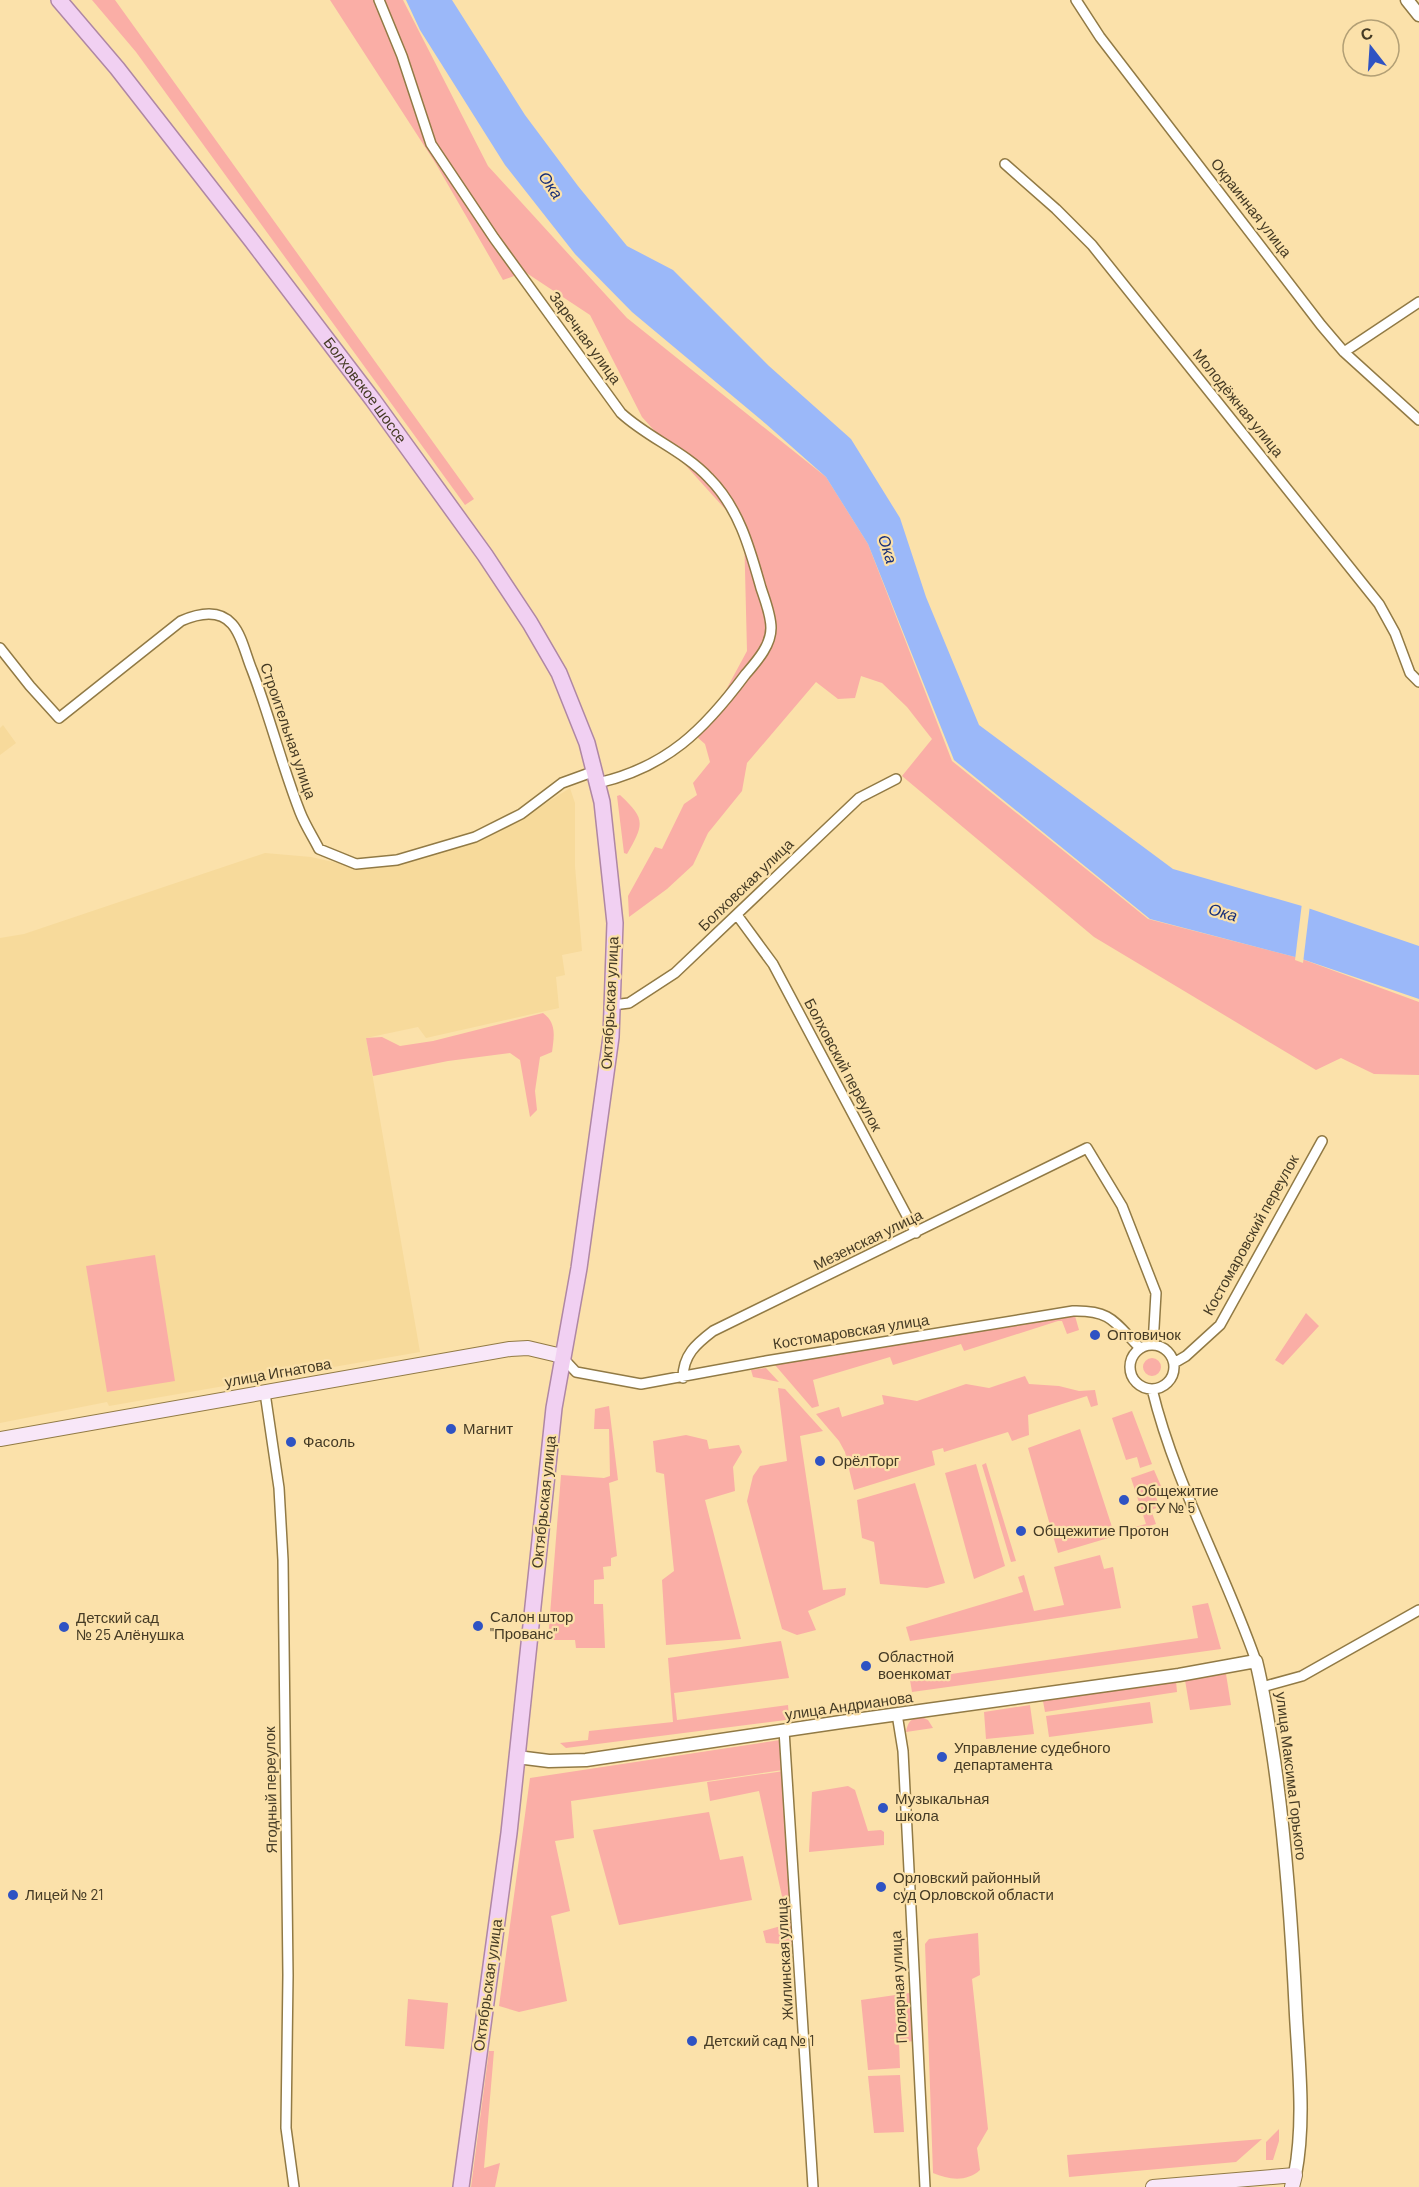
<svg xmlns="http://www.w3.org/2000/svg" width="1419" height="2187" font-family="Barlow,sans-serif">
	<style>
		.built { fill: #f7da9b }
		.green { fill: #faaea6 }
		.water { fill: #9bb8f9 }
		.pier { fill: #fbe1aa }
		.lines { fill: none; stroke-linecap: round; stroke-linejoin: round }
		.minor-casing { stroke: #917a45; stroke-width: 12 }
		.tertiary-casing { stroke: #917a45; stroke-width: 15 }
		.secondary-casing { stroke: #917a45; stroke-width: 16 }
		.primary-casing { stroke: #af87a4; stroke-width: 18 }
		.minor { stroke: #fff; stroke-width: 9 }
		.tertiary { stroke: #fff; stroke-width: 12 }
		.secondary { stroke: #f8e7f8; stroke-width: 14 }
		.primary { stroke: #f1d0f2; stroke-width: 15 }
		.poi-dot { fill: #2f53c3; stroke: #fbe1aa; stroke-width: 2 }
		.labels { text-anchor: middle; stroke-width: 4.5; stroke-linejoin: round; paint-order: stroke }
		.street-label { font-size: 15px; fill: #453b25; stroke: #fbe1aa }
		.poi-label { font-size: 15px; fill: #453b25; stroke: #fbe1aa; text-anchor: start }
		.water-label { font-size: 16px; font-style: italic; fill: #172e78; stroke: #fbe1aa }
	</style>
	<rect width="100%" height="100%" fill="#fbe1aa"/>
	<path class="built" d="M3,725L16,743L0,755V728Z
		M570,788L575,803V866L582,951L562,955L565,975L556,977L559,1008L426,1038L418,1027L366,1038L420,1352L109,1406L107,1402L0,1423V938L24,934L265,853L311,857L360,868L382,867L474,843L501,831Z"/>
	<path class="green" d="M92,0H115L474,499L465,505L136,52Z
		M330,0H403L488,166L627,318L826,477L868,544L952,761L1148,919L1299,958L1419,1002V1075L1374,1074L1341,1058L1316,1070L1094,937L902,776L932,739L907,707L882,683L861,676L855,698L838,699L816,682L747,763L742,791L708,833L693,865L667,889L629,917L628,896L655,847L662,849L684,804L697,795L693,783L710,762L705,744L697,737L706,727L747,651L744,530L642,417L590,315L525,272L503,280L436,164Z
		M620,795C646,819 644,824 627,854L624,853L617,796Z
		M543,1013C557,1023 554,1037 552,1052L540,1057L535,1091L537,1110L530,1117L520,1060L510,1053L448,1061L373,1076L366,1038L382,1037L400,1046L433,1041Z
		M155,1255L175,1381L107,1392L86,1266Z
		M1306,1313L1319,1326L1283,1365L1275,1360Z
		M1075,1316L1079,1330L1067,1334L1062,1321H1058L964,1351L961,1344L893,1365L890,1357L813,1380L819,1406L812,1408L775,1365Z
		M1143 1367a9 9 0 1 1 18 0a9 9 0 1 1-18 0Z
		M766,1368L779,1382L753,1377L751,1370Z
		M1025,1376L1029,1384L1059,1386L1079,1391L1095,1390L1098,1405L1091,1407L1087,1396L1028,1415L1029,1435L1012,1441L1008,1432L944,1452L943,1448L932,1451L935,1465L854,1490L845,1452L839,1441L816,1414L839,1407L842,1417L884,1404L882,1395L917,1401L966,1384L989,1388Z
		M778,1388L785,1389L823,1431L800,1436L823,1590L846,1588L845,1595L808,1611L816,1630L797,1635L782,1629L747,1501L753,1476L760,1466L787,1461Z
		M609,1406L618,1480L609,1483L617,1556L611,1558V1566L603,1567L604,1579L594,1580V1604H603L605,1648H576L575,1640H548L561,1475L604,1478L610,1476L609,1429H594L595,1409Z
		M1132,1411L1152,1464L1140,1468L1137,1457L1126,1460L1112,1418Z
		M1080,1429L1115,1536L1058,1553L1028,1448Z
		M686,1435L707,1440L709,1449L739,1445L742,1452L733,1467L735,1491L705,1500L741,1639L666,1645L662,1580L674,1571L664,1474L656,1472L653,1441Z
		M986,1463L1016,1561L1011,1562L982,1465Z
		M976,1464L1005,1566L974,1579L945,1473Z
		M1154,1470L1161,1486L1154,1489L1159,1507L1151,1510L1156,1524L1125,1534L1124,1530L1146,1524L1131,1478Z
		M915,1483L945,1583L927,1588L880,1584L874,1542L862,1538L857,1500Z
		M1100,1555L1104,1569L1113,1567L1121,1608L910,1641L906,1627L1023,1592L1018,1577L1024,1575L1034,1611L1064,1605L1054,1567Z
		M1208,1603L1221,1649L912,1692L910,1680L1198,1638L1192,1606Z
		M781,1641L789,1678L674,1693L677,1720L788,1705L789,1716L786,1720L566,1748L560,1743L588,1740L589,1731L673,1722L668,1658Z
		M1226,1674L1231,1705L1190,1710L1185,1680Z
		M1176,1681L1177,1692L1045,1712L1043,1701Z
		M903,1696L904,1702L837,1712L836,1706Z
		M1150,1702L1153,1723L1049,1737L1046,1716Z
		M1030,1705L1034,1734L986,1739L984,1712Z
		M922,1717L928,1720L933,1728L906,1732C908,1721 911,1718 922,1717Z
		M780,1740L783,1770L571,1801L574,1838L555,1841L570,1911L551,1916L567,2001L519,2012L499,2006L530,1778Z
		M784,1771L793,1945L766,1943L763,1931L788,1924L759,1791L710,1801L707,1782Z
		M848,1786L855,1790L868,1831L881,1830L884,1832V1845L809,1852L812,1792Z
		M709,1812L720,1860L743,1856L752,1900L619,1925L593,1830Z
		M978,1933L980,1975L972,1979L988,2129L977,2148L980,2170C967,2182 949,2180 933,2173L925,1944L929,1939Z
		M916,1992L919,2041L899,2042L900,2068L868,2070L861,2000Z
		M408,1999L448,2003L444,2049L405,2046Z
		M489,2051H494L484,2168L500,2163L495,2187H471Z
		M900,2075L904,2132L874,2133L868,2076Z
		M1279,2129V2141L1273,2160H1266V2142Z
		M1262,2139L1236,2162L1069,2177L1067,2155Z"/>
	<path class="water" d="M406,0H452L525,115L578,186L627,246L673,270L769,366L851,439L900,518L926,597L979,725L1173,869L1302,906L1419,946V999L1299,958L1150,919L954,760L868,544L826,477L766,424L632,312L575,254L505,165L420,30Z"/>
	<path class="pier" d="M1302,903L1310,905L1303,963L1295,960Z"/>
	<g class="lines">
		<defs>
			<path id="minor" d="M379,0L402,56L431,144L494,238L621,413C648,438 684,451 709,478C739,508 750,549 761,588C765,600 771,615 771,628C771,646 756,662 745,675C704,730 667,767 598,783
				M1076,0L1100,37L1321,325L1344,352L1419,420
				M1005,164L1056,209L1092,245L1379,604L1395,633L1410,673L1419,682
				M1344,352L1419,302
				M0,648L30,686L59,718L181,621C197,614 218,608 232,624C242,635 246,656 252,670C270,717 282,766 300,812C305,825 313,837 319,849L356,864L397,860L475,837L521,814L562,783L595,771
				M737,915L773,964L916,1233
				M613,1005L629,1003L675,973L859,798L896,779
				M1130 1367a22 22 0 1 1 44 0a22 22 0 1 1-44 0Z
				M562,1357L576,1372L641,1384L766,1361L1073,1311C1112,1310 1115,1323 1140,1348
				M1174,1363L1186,1356L1220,1325L1322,1141
				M683,1378C683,1355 696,1344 713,1331L1087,1148L1122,1206L1156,1293L1153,1345
				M1152,1389C1175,1484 1224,1569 1256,1661
				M265,1393L279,1488L283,1560L288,1975L286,2128L294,2187
				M1262,1687L1302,1676L1419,1610
				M897,1714L903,1751L925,2187
				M784,1730L813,2187"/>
			<path id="tertiary" d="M1407,0L1419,15
				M517,1757L549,1761L586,1760L841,1722L1179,1675L1256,1661C1264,1693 1269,1727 1274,1760C1286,1844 1292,1930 1296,2015C1299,2068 1305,2123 1295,2175"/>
			<path id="secondary" d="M0,1439L510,1349L528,1348L562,1356
				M1153,2187L1295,2175L1292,2187"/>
			<g id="primary">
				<path id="s1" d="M59,0L117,68L252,241L373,400L485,555L530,623L559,673L587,743L602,802L615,923L611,1037L579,1268L554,1408L509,1833L461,2187"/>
			</g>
		</defs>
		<use href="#minor" class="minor-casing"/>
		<use href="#tertiary" class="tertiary-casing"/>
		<use href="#secondary" class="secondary-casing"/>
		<use href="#primary" class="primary-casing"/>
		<use href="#minor" class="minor"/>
		<use href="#tertiary" class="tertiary"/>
		<use href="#secondary" class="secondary"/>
		<use href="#primary" class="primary"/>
	</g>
	<g class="poi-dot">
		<circle cx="1095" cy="1335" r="6"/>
		<circle cx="451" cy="1429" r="6"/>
		<circle cx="291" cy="1442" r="6"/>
		<circle cx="820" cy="1461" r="6"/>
		<circle cx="1124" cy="1500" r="6"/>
		<circle cx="1021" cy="1531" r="6"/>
		<circle cx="478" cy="1626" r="6"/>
		<circle cx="64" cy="1627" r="6"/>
		<circle cx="866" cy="1666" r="6"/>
		<circle cx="942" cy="1757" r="6"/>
		<circle cx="883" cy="1808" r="6"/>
		<circle cx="881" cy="1887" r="6"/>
		<circle cx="13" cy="1895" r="6"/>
		<circle cx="692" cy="2041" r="6"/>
	</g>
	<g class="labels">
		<g class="street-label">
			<text transform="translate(1251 208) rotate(52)" y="5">Окраинная улица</text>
			<text transform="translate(585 338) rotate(54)" y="5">Заречная улица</text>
			<text dy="5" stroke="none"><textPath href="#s1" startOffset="496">Болховское шоссе</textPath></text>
			<text transform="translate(1238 403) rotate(51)" y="5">Молодёжная улица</text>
			<text transform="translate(288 731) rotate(71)" y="5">Строительная улица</text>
			<text transform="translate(746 885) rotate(-44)" y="5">Болховская улица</text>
			<text transform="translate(610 1003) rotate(-87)" y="5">Октябрьская улица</text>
			<text transform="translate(843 1065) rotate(62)" y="5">Болховский переулок</text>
			<text transform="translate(1251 1235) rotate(-61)" y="5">Костомаровский переулок</text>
			<text transform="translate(868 1240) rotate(-26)" y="5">Мезенская улица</text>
			<text transform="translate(851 1332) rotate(-9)" y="5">Костомаровская улица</text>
			<text transform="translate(278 1373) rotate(-10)" y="5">улица Игнатова</text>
			<text transform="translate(544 1502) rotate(-84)" y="5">Октябрьская улица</text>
			<text transform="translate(849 1706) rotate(-8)" y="5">улица Андрианова</text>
			<text transform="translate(1291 1776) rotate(83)" y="5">улица Максима Горького</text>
			<text transform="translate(271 1790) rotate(-91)" y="5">Ягодный переулок</text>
			<text transform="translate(785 1959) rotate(-93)" y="5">Жилинская улица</text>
			<text transform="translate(488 1985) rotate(-82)" y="5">Октябрьская улица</text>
			<text transform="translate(899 1987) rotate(-93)" y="5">Полярная улица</text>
		</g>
		<g class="poi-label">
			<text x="1107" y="1340">Оптовичок</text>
			<text x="463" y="1434">Магнит</text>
			<text x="303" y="1447">Фасоль</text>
			<text x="832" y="1466">ОрёлТорг</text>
			<text x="1136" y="1496">Общежитие<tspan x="1136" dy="17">ОГУ № 5</tspan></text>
			<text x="1033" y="1536">Общежитие Протон</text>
			<text x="490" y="1622">Салон штор<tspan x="490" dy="17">"Прованс"</tspan></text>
			<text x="76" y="1623">Детский сад<tspan x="76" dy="17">№ 25 Алёнушка</tspan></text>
			<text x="878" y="1662">Областной<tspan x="878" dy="17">военкомат</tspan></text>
			<text x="954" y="1753">Управление судебного<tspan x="954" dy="17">департамента</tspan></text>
			<text x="895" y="1804">Музыкальная<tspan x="895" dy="17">школа</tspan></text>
			<text x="893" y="1883">Орловский районный<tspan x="893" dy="17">суд Орловской области</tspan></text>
			<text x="25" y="1900">Лицей № 21</text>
			<text x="704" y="2046">Детский сад № 1</text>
		</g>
		<g class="water-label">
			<text transform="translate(551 185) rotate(55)" y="6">Ока</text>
			<text transform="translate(888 549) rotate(72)" y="6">Ока</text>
			<text transform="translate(1223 912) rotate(16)" y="6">Ока</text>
		</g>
	</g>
	<g transform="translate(1371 48) rotate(343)"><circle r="28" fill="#fbe1aa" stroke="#b29f75" stroke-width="1.5"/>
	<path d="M0-4.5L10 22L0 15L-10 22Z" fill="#2f53c3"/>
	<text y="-9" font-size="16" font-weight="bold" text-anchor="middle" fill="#453b25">С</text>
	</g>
</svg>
